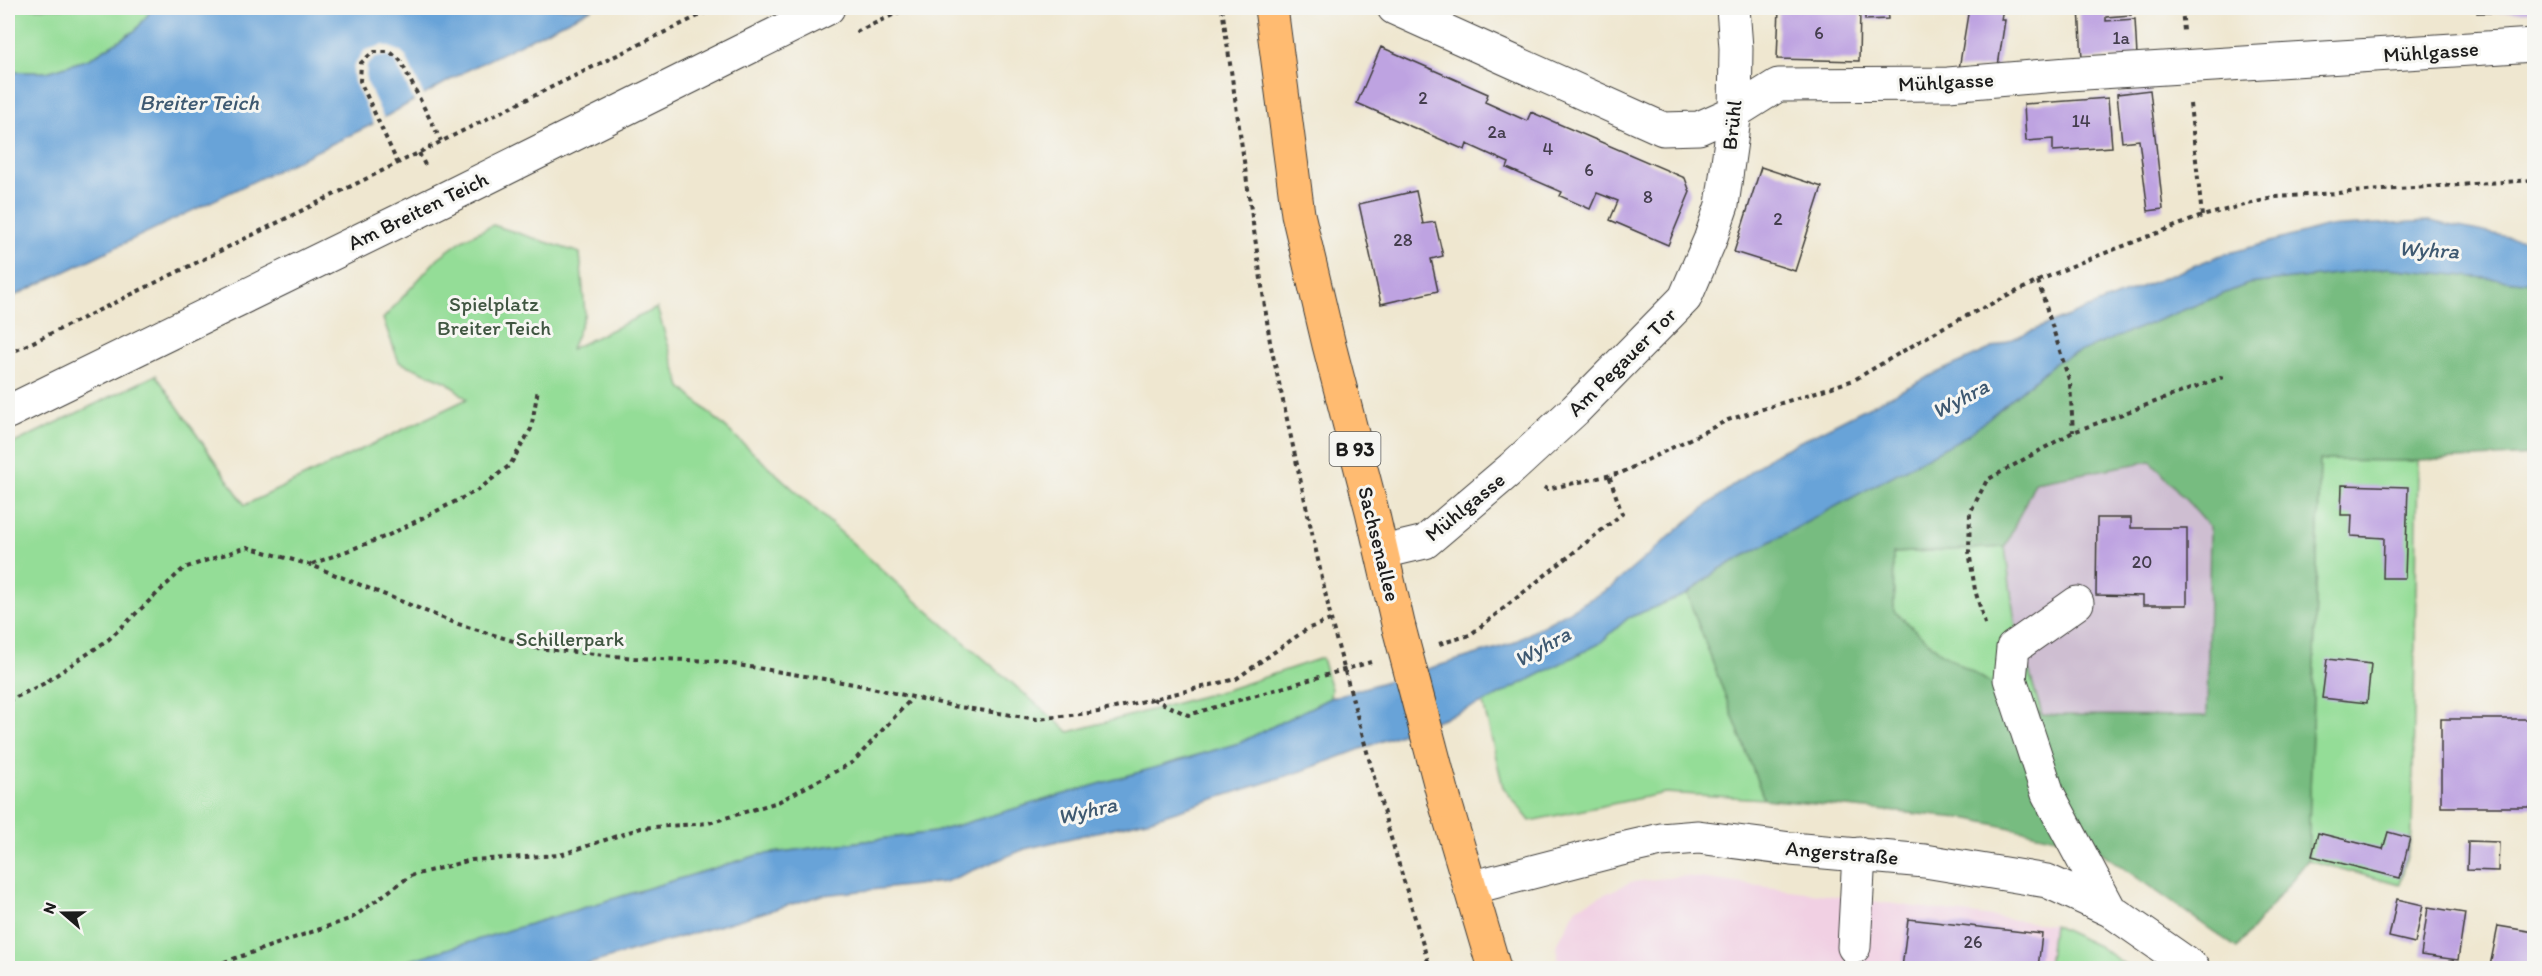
<svg xmlns="http://www.w3.org/2000/svg" width="2542" height="976" font-family="Itim,sans-serif">
	<style>
		.built { fill: #f1d0e3 }
		.industrial { fill: #cebed1 }
		.green { fill: #94dd97; stroke: #587c5a; stroke-width: 1.5 }
		.forest { fill: #77bc80; stroke: #4a6c4e; stroke-width: 1.5; fill-rule: evenodd }
		.water { fill: #68a3d8; stroke: #42607a; stroke-width: 1.5 }
		.pier { fill: #efe7d0 }
		.building { fill: #bea3e1 }
		.lines { fill: none; stroke-linecap: round; stroke-linejoin: round }
		.minor-casing { stroke: #3c3a37; stroke-width: 35 }
		.major-casing { stroke: #3c3a37; stroke-width: 35 }
		.path { stroke: #3c3a37; stroke-width: 4; stroke-dasharray: 4.5 4.5; stroke-linecap: butt }
		.minor { stroke: #fff; stroke-width: 33 }
		.major { stroke: #ffbb71; stroke-width: 33 }
		.major-bridge-casing { stroke: #3c3a37; stroke-width: 35; stroke-linecap: butt }
		.path-bridge { stroke: #3c3a37; stroke-width: 4; stroke-dasharray: 4.5 4.5; stroke-linecap: butt }
		.major-bridge { stroke: #ffbb71; stroke-width: 33 }
		.labels { text-anchor: middle; stroke-width: 6; stroke-linejoin: round; paint-order: stroke }
		.number-label { font-size: 18px; fill: #443e4d }
		.shield { fill: #f6f6f2; stroke: #5d5d5c; stroke-width: 1.5 }
		.shield-label { font-size: 20px; font-weight: bold; fill: #1c1c1c }
		.street-label { font-size: 21px; fill: #1c1c1c; stroke: #f6f6f2 }
		.park-label { font-size: 21px; fill: #405641; stroke: #f6f6f2 }
		.water-label { font-size: 22px; font-style: italic; fill: #3e5971; stroke: #f6f6f2 }
	</style>
	<rect width="100%" height="100%" fill="#f6f6f2"/>
	<filter id="ink" filterUnits="userSpaceOnUse"><feTurbulence type="fractalNoise" baseFrequency=".0167" numOctaves="2"/><feDisplacementMap in="SourceGraphic" scale="12" xChannelSelector="R" yChannelSelector="G"/><feConvolveMatrix kernelMatrix="1 2 1 2 8 2 1 2 1" color-interpolation-filters="sRGB"/></filter>
	<filter id="wash" filterUnits="userSpaceOnUse"><feTurbulence type="fractalNoise" baseFrequency=".008" numOctaves="4" result="noise"/><feDisplacementMap in="SourceGraphic" scale="24" xChannelSelector="R" yChannelSelector="G"/><feGaussianBlur stdDeviation="1.35" result="paint"/><feColorMatrix in="noise" values="0 0 0 0 0 0 0 0 0 0 0 0 0 0 0 0 0 1.4 0 .05"/><feComposite in="paint" operator="in"/></filter>
	<g filter="url(#wash)">
		<rect width="100%" height="100%" fill="#efe7d0"/>
		<path class="built" d="M1684,876L2053,925L2048,968H1559L1556,946L1577,907L1631,882Z"/>
		<path class="industrial" d="M2151,461L2210,527L2207,716L2042,715L2015,623L2005,547L2035,482Z"/>
		<path class="green" d="M8,8H153L136,30L89,59L47,72H8Z
			M493,225L580,253L585,314L571,349L657,308L681,387L913,598L1069,732L1229,689L1322,658L1331,689L1330,698L1239,743L935,832L758,855L384,968H8V446L156,375L245,505L467,399L447,382L399,362L383,319L438,258L464,239Z
			M2320,460L2418,461L2412,834L2400,885L2308,860Z
			M2005,547L2015,623L2042,715L1940,652L1894,611L1893,553Z
			M1687,594L1764,799L1665,793L1530,821L1503,787L1483,703L1599,644L1628,618Z
			M2053,925L2098,946L2130,968H2048Z"/>
		<path class="forest" d="M2388,268L2534,283V455L2418,461L2320,460L2308,860L2237,948L2092,846L1970,819L1764,799L1687,594L1718,570L1968,435L2057,361L2248,284ZM2151,461L2210,527L2207,716L2042,715L1940,652L1894,611L1893,553L2005,547L2035,482Z"/>
		<path class="water" d="M153,8H593L466,71L369,126L8,299V72H47L89,59L136,30Z
			M2429,221L2534,242V283L2388,268L2248,284L2057,361L1968,435L1718,570L1687,594L1628,618L1599,644L1483,703L1302,771L1151,819L1025,849L945,882L823,895L575,968H384L758,855L935,832L1239,743L1330,698L1511,644L1610,588L1690,519L1771,456L1936,373L2024,334L2218,256L2325,227Z"/>
		<path class="pier" d="M383,45L400,51L406,57L425,98L415,103L395,61L386,56L375,58L367,66L366,80L385,121L375,126L354,82L353,73L354,64L365,50Z"/>
		<g id="blocks">
			<path class="building" d="M1779,8H1860L1859,61L1777,59Z
				M1865,8H1887L1888,19L1865,20Z
				M1969,8H2003L2001,20H2005L1998,66L1959,69Z
				M2079,8H2130L2131,15L2106,17V21L2135,19L2137,56L2082,59Z
				M2477,8H2534V12L2477,13Z
				M1381,47L1488,94L1485,102L1527,121L1531,112L1685,178L1690,192L1668,245L1610,220L1618,201L1597,193L1590,209L1560,196L1562,192L1507,168L1509,163L1467,144L1465,150L1357,103Z
				M2150,90L2163,209L2148,211L2139,140L2122,142L2117,94Z
				M2108,98L2112,147L2053,151V139L2026,141L2024,104Z
				M1761,167L1822,187L1795,271L1734,252Z
				M1416,191L1423,224L1435,222L1443,256L1431,259L1438,291L1381,304L1359,204Z
				M2342,485L2408,487L2405,578H2383L2384,538L2351,536L2352,515H2341Z
				M2097,518H2131V528H2187V605H2143V596L2096,595Z
				M2327,659L2371,664L2367,703L2322,698Z
				M2441,719H2534V807H2441Z
				M2388,832L2410,838L2400,878L2312,856L2318,833L2383,849Z
				M2468,841L2499,842L2498,871L2467,870Z
				M2397,899L2423,905L2415,943L2389,937Z
				M2428,907L2465,913L2458,960L2421,955Z
				M1908,919L2042,934L2038,968H1902Z
				M2498,926L2534,932V968L2490,966Z"/>
		</g>
	</g>
	<g filter="url(#ink)">
		<use href="#blocks" fill-opacity="0" stroke="#3c3a37" stroke-width="1.5"/>
		<g class="lines">
			<defs>
				<path id="minor" d="M1394,8L1663,129L1699,128L1735,112L1778,85L1948,84L2068,74L2534,45
					M8,412L446,198L828,8
					M1383,552L1425,542L1512,468L1575,410L1685,298L1710,240L1722,205L1735,112L1736,48L1733,8
					M2077,603L2013,648L2010,679L2048,794L2110,910
					M1470,888L1617,850L1661,840L1698,837L1791,849L1925,861L2047,881L2110,910L2193,968
					M1854,947L1859,854"/>
				<path id="major" d="M1271,8L1298,214L1329,345L1372,511L1399,628
					M1445,802L1494,968"/>
			</defs>
			<use href="#minor" class="minor-casing"/>
			<use href="#major" class="major-casing"/>
			<path class="path" d="M1222,8L1270,342L1333,628
				M2182,8L2184,31
				M856,32L908,8
				M2190,104L2202,216
				M419,153L426,167
				M398,164L360,81L361,63L373,52H390L400,60L441,141
				M2038,281L2070,383L2073,432
				M8,354C245,241 478,121 715,8
				M1544,487L1547,489L1621,473L1728,420L1854,380L1944,327L2038,281L2079,263L2202,216L2276,197L2534,180
				M312,564L387,536L478,490L510,465L531,429L538,389
				M1985,624L1975,590L1969,551L1970,513L1987,480L2073,432L2223,377
				M1439,644L1470,635L1622,514L1609,475
				M1153,699L1188,715L1371,662
				M8,701L43,684L108,640L184,568L247,547L311,565L455,623L536,648L634,658L714,661L854,684L953,706L1037,719L1098,712L1236,679L1307,629L1330,620
				M1388,828L1430,968
				M207,968L352,918L410,876L471,860L560,855L641,828L709,823L778,802L853,762L912,698"/>
			<use href="#minor" class="minor"/>
			<use href="#major" class="major"/>
			<defs>
				<path id="major-bridge" d="M1399,628L1445,802"/>
			</defs>
			<use href="#major-bridge" class="major-bridge-casing"/>
			<path class="path-bridge" d="M1333,628L1388,828"/>
			<use href="#major-bridge" class="major-bridge"/>
		</g>
	</g>
	<g class="labels">
		<g class="number-label">
			<text x="1819" y="39">6</text>
			<text x="2121" y="44">1a</text>
			<text x="1423" y="104">2</text>
			<text x="2081" y="127">14</text>
			<text x="1497" y="138">2a</text>
			<text x="1548" y="155">4</text>
			<text x="1589" y="176">6</text>
			<text x="1648" y="203">8</text>
			<text x="1778" y="225">2</text>
			<text x="1403" y="246">28</text>
			<text x="2142" y="568">20</text>
			<text x="1973" y="948">26</text>
		</g>
		<rect class="shield" x="1329.5" y="432" width="51" height="34" rx="4.5"/>
		<g class="shield-label">
			<text x="1355" y="456">B 93</text>
		</g>
		<g class="street-label">
			<text transform="translate(2431 52) rotate(-4)" y="7">Mühlgasse</text>
			<text transform="translate(1946 82) rotate(-3)" y="7">Mühlgasse</text>
			<text transform="translate(1732 125) rotate(-84)" y="7">Brühl</text>
			<text transform="translate(418 211) rotate(-26)" y="7">Am Breiten Teich</text>
			<text transform="translate(1622 362) rotate(-45)" y="7">Am Pegauer Tor</text>
			<text transform="translate(1465 507) rotate(-39)" y="7">Mühlgasse</text>
			<text transform="translate(1379 544) rotate(76)" y="7">Sachsenallee</text>
			<text transform="translate(1842 853) rotate(5)" y="7">Angerstraße</text>
		</g>
		<g class="park-label">
			<text x="494" y="311">Spielplatz<tspan x="494" dy="24">Breiter Teich</tspan></text>
			<text x="570" y="646">Schillerpark</text>
		</g>
		<g class="water-label">
			<text x="199" y="110">Breiter Teich</text>
			<text transform="translate(2429 249) rotate(3)" y="8">Wyhra</text>
			<text transform="translate(1960 398) rotate(-28)" y="8">Wyhra</text>
			<text transform="translate(1542 646) rotate(-29)" y="8">Wyhra</text>
			<text transform="translate(1087 810) rotate(-13)" y="8">Wyhra</text>
		</g>
	</g>
	<rect width="2542" height="976" fill="none" stroke="#f6f6f2" stroke-width="30"/>
	<g transform="translate(63 913) rotate(290)" stroke="#f6f6f2" stroke-width="4.5" paint-order="stroke">
	<path d="M0-4.5L10 22L0 15L-10 22Z" fill="#1c1c1c"/>
	<text y="-9" font-size="16" font-weight="bold" text-anchor="middle" fill="#1c1c1c">N</text>
	</g>
</svg>
